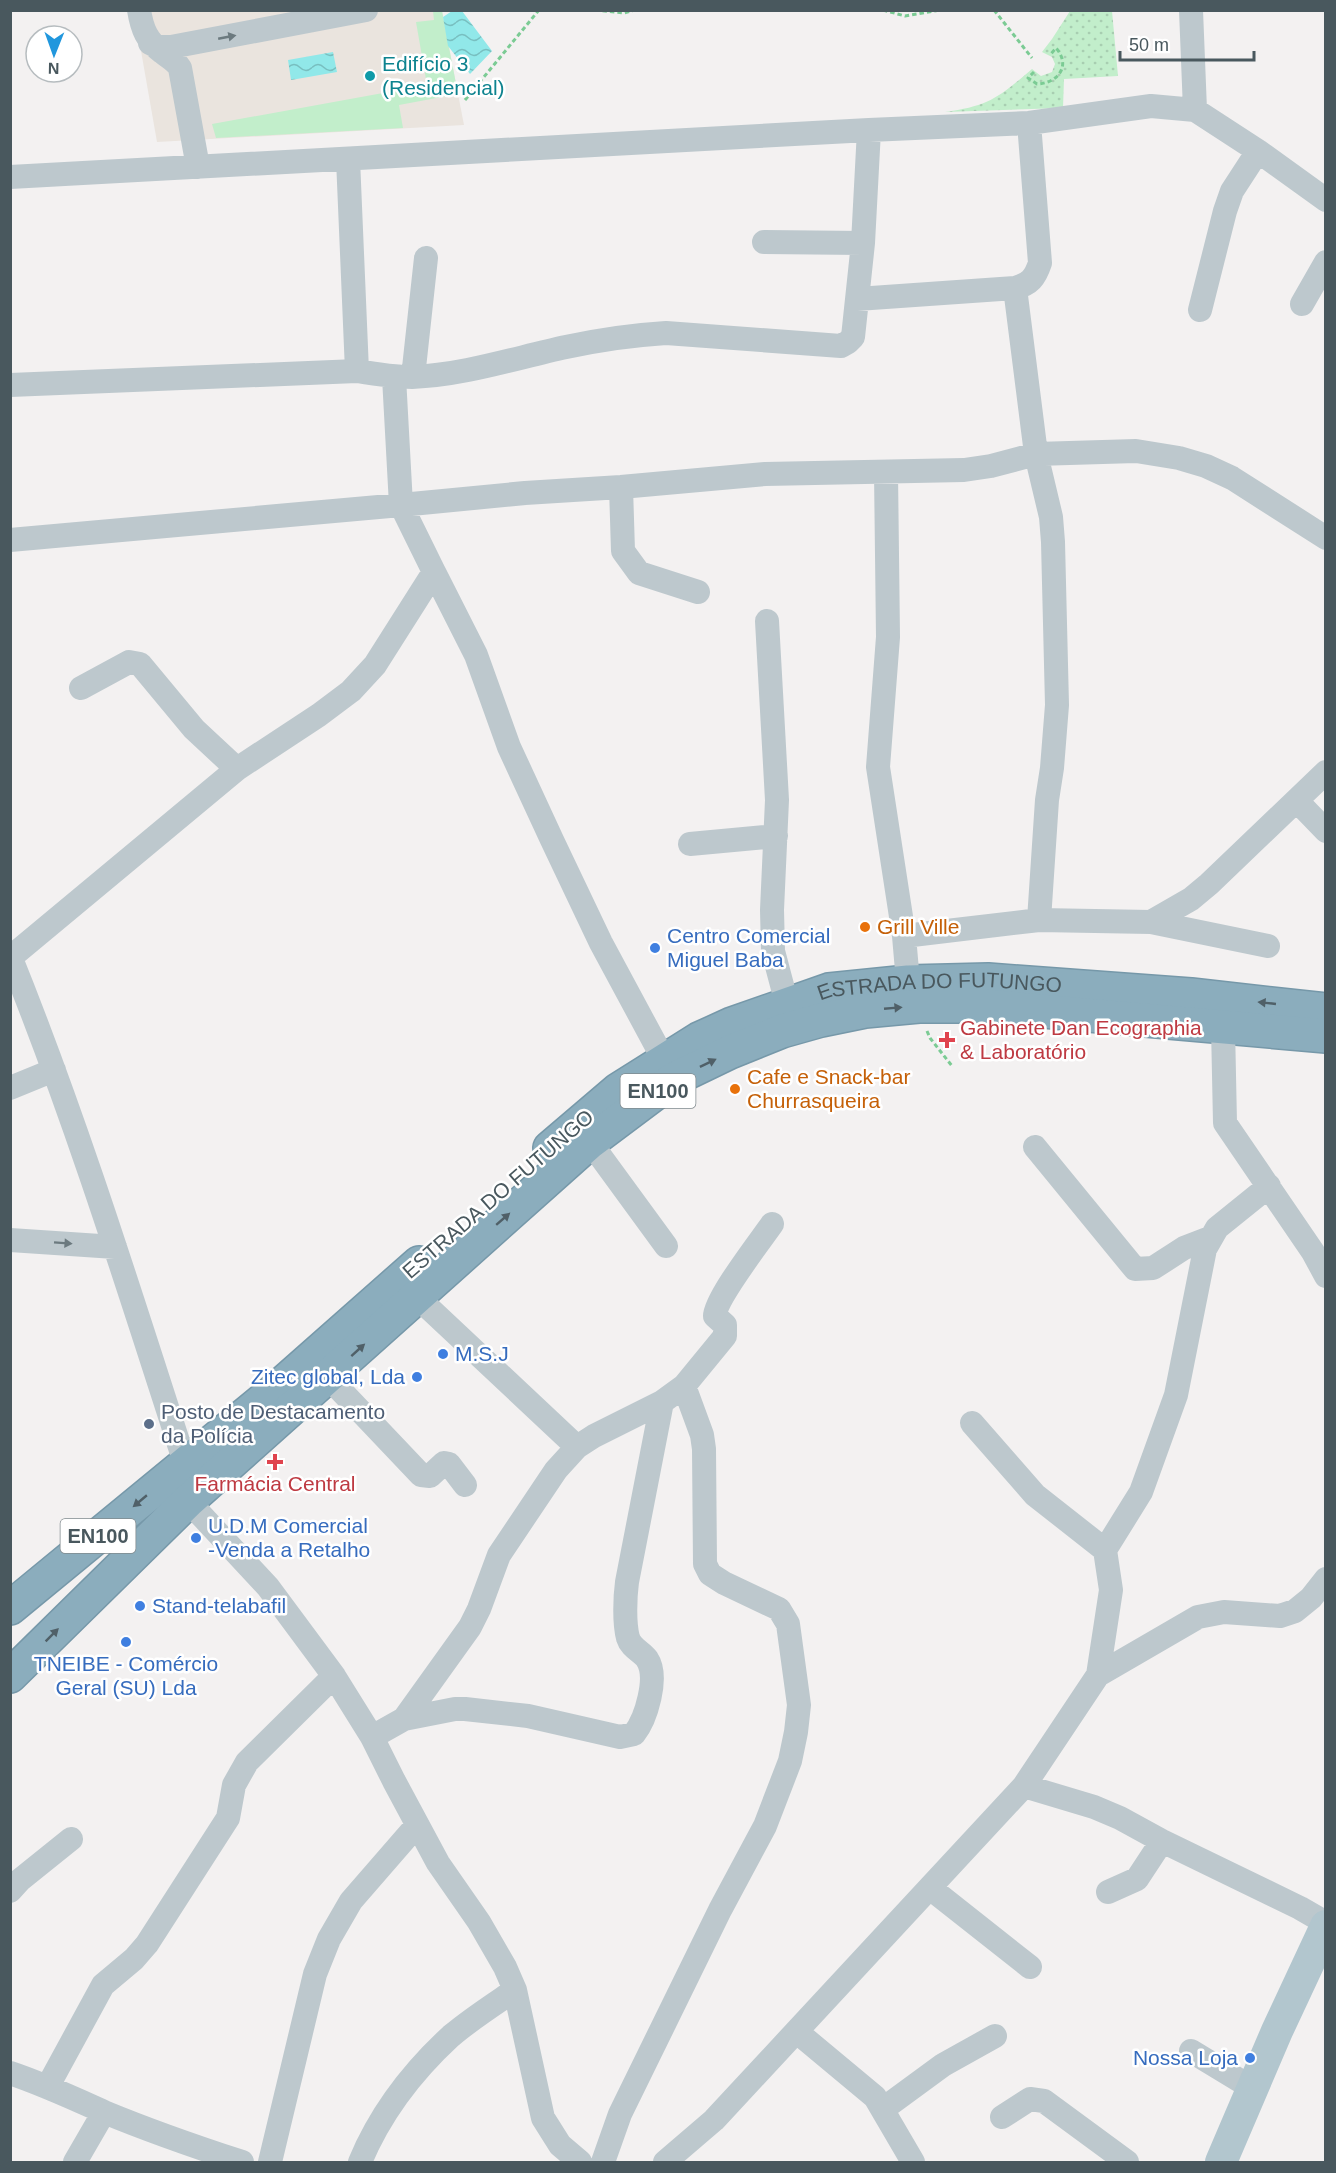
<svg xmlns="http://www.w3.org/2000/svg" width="1336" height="2173" font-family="Helvetica,sans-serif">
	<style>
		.commercial { fill: #eae4de }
		.green { fill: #c2eecb }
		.garden { fill: url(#garden-dots) }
		.water { fill: url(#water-waves) }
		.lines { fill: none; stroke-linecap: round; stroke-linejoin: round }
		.highway-casing { stroke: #7698a9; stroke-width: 36 }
		.path { stroke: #7bcb94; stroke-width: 3; stroke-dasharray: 4.5 3; stroke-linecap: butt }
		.minor { stroke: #bdc8cd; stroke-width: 24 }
		.major { stroke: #b2c6ce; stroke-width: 32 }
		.highway { stroke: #8badbd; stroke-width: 33 }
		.oneway { fill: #6c7a7f }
		.oneway2 { fill: #506068 }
		.culture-dot { fill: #0f9aa8; stroke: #fff; stroke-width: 2 }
		.food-dot { fill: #e8710a; stroke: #fff; stroke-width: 2 }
		.shop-dot { fill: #3f7fe0; stroke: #fff; stroke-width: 2 }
		.health-dot { fill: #e0444e; stroke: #fff; stroke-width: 2 }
		.service-dot { fill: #5c6f8a; stroke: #fff; stroke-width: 2 }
		.labels { text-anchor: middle; stroke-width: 5; stroke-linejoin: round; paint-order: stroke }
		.shield { fill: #fff; stroke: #808a8e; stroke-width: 1.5 }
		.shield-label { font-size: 20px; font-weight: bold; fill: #49585e }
		.culture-label { font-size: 21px; fill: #0d838f; stroke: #fff; text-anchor: start }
		.food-label { font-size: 21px; fill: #c56008; stroke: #fff; text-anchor: start }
		.shop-label { font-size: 21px; fill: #366cbe; stroke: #fff; text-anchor: start }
		.street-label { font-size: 21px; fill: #49585e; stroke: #fff }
		.health-label { font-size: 21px; fill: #be3a42; stroke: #fff; text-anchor: start }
		.service-label { font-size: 21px; fill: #4e5e75; stroke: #fff; text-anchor: start }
	</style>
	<defs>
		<pattern id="garden-dots" width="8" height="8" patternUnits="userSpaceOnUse" patternTransform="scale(1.5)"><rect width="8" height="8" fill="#c2eecb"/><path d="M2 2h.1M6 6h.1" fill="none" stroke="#a8ceb1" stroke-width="1.8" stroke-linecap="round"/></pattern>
		<pattern id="water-waves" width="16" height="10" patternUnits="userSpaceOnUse" patternTransform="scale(1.5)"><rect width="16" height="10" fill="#91e8e9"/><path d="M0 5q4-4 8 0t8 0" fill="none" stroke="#78bfc0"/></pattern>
	</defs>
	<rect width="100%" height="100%" fill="#f3f1f1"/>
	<path class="commercial" d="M134,11H442L464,125L157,142Z"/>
	<path class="green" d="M433,11H442L458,94L399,105L403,128L216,138L212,124L427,85L416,22L434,20Z"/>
	<path class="garden" d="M1070,11H1112L1118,76L1064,79L1063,108L945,112C989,106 998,98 1032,69L1041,76L1052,72L1055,64L1052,57L1042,52L1052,39Z"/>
	<path class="water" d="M452,11H462L492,51L470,74L448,46L443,17Z
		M333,52L337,72L291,80L288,60Z"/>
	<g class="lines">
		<defs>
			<g id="highway">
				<path id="s1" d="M550,1148L618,1090L699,1039L732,1024L829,990L908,982L988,980L1191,995L1326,1010"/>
				<path d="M10,1608L274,1391L419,1263"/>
				<path d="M10,1676L188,1501L590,1142L674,1079L730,1052L782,1031L821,1020L865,1011L919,1006H985L1326,1036"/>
			</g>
		</defs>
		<use href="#highway" class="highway-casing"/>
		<path class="path" d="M595,10L624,13L635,10
			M883,10L905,16L940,10
			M994,10L1032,58
			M1034,72L1028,78L1037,84C1059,83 1071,65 1056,48L1050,55
			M465,100L539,10
			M927,1031L930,1038L952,1066"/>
		<path class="minor" d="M139,10C142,29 147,41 162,52C169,58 175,60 180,68L198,167
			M1191,10L1195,110
			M150,43L158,47H171L366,10
			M348,159L357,371
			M10,177L869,130L1029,123L1151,106L1195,110L1258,151L1326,200
			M764,242L863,243
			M1015,288L1036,454L1051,517L1053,542L1057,705L1052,768L1047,800L1039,920
			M857,299L1015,288C1030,284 1035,278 1040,263L1029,123
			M1302,304L1326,262
			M1200,310L1225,211L1232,191L1258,151
			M413,377L426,258
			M10,385L357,371C375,374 393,377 412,377C464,375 515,358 566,347C599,340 633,335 666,333L841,346L848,342L853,337L863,243L869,130
			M886,472L888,637L878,767L904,936L908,982
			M621,487L623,551L639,573L698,592
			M10,540L401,505L525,493L621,487L765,474L964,470L991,466L1036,454L1136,451L1179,458L1206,466L1232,478L1326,538
			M434,572L476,655L509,747L552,840L601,943L664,1060
			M767,621L777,800L772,910L773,951L787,1004
			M81,688L129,662L140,664L194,729L237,769
			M1297,801L1326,831
			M690,844L776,836
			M1151,922L1191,899L1209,884L1326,772
			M904,936L1039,920L1151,922L1268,946
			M10,956C77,1122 130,1293 185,1463
			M11,957L237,769L319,715L351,691L375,665L434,572L401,505L394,377
			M1223,1027L1225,1123L1313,1252L1326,1276
			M10,1088L54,1070
			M590,1142L666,1246
			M1035,1147L1135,1269L1153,1268L1184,1248L1210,1238
			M10,1240L115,1247
			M416,1296L577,1447
			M328,1377L421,1475L430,1476L444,1463L449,1464L465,1485
			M188,1501L268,1587L334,1676L372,1737L394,1781L438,1863L479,1922L505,1967L515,1990L543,2118L560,2145L580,2162
			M1105,1550L1141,1492L1176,1395L1205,1249L1217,1228L1269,1186
			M1098,1675L1198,1617L1224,1612L1280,1616L1295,1611L1311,1598L1326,1579
			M404,1719L455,1709H465L528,1716L620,1737L634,1734C646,1719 659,1677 647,1659C641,1651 631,1648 628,1638C624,1623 625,1597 627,1582L662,1402
			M372,1737L404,1719L470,1627L479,1609L499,1555L556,1470L577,1447L594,1436L662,1402L684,1386L725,1336V1325L715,1316C715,1299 761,1240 772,1224
			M1024,1786L1094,1807L1120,1818L1162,1841L1300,1908L1326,1923
			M930,1888L1030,1967
			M10,1891L20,1880L71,1839
			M1108,1892L1137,1879L1162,1841
			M797,2032L875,2097L913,2162
			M1191,2051L1252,2088
			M10,2073C43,2084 73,2098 104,2112C150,2131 196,2147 242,2162
			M48,2086L103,1985L134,1959L147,1944L228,1818L234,1785L247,1762L334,1676
			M883,2109L943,2065L995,2036
			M1002,2117L1030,2099L1044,2101L1127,2162
			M75,2162L104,2112
			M270,2162L315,1974L329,1939L351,1901L417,1825
			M360,2162C380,2114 413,2071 451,2036C471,2019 493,2005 515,1990
			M603,2162L620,2114L720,1910L765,1826L790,1761L796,1732L799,1705L788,1624L779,1609L724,1583L710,1574L705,1564L704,1449L702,1435L684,1386
			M665,2162L714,2120L1024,1786L1098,1675L1111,1590L1105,1550L1035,1495L972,1423"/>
		<path class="major" d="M1221,2162L1277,2031L1326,1926"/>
		<use href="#highway" class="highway"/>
	</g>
	<defs><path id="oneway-solid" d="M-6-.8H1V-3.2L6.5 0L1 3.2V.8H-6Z" transform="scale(1.5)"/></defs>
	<g class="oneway">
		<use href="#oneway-solid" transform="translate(227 37) rotate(-11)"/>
		<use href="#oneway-solid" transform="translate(63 1243) rotate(4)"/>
	</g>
	<g class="oneway2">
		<use href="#oneway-solid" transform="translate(1267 1003) rotate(-174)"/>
		<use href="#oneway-solid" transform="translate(893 1008) rotate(-5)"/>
		<use href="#oneway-solid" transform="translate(708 1063) rotate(-26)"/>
		<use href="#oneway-solid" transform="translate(503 1219) rotate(-41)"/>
		<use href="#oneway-solid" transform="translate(358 1350) rotate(-42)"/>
		<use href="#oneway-solid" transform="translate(140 1501) rotate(140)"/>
		<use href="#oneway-solid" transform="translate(52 1635) rotate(-45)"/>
	</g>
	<circle class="culture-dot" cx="370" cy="76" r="6"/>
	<g class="food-dot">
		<circle cx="865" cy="927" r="6"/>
		<circle cx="735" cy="1089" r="6"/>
	</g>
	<g class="shop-dot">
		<circle cx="655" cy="948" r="6"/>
		<circle cx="443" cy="1354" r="6"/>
		<circle cx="417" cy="1377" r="6"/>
		<circle cx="196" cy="1538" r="6"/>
		<circle cx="140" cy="1606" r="6"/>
		<circle cx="126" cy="1642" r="6"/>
		<circle cx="1250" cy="2058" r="6"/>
	</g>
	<g class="health-dot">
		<path d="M944 1031h6v6h6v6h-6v6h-6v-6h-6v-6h6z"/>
		<path d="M272 1453h6v6h6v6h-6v6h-6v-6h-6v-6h6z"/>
	</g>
	<circle class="service-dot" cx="149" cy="1424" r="6"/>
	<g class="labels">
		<g class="shield">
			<rect x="620.5" y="1074" width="75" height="34" rx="4.5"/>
			<rect x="60.5" y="1519" width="75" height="34" rx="4.5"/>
		</g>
		<g class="shield-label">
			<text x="658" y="1098">EN100</text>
			<text x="98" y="1543">EN100</text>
		</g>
		<g class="culture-label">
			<text x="382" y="71">Edifício 3<tspan x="382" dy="24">(Residencial)</tspan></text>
		</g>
		<g class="food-label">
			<text x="877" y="934">Grill Ville</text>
			<text x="747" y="1084">Cafe e Snack-bar<tspan x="747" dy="24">Churrasqueira</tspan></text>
		</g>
		<g class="shop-label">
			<text x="667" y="943">Centro Comercial<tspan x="667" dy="24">Miguel Baba</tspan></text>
			<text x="455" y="1361">M.S.J</text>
			<text x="405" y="1384" text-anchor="end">Zitec global, Lda</text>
			<text x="208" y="1533">U.D.M Comercial<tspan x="208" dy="24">-Venda a Retalho</tspan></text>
			<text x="152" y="1613">Stand-telabafil</text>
			<text x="126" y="1671" text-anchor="middle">TNEIBE - Comércio<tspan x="126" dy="24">Geral (SU) Lda</tspan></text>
			<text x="1238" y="2065" text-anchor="end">Nossa Loja</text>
		</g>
		<g class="street-label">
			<text dy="7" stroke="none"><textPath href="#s1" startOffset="435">ESTRADA DO FUTUNGO</textPath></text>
			<text transform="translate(498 1194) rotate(-41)" y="7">ESTRADA DO FUTUNGO</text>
		</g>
		<g class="health-label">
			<text x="960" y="1035">Gabinete Dan Ecographia<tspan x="960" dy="24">&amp; Laboratório</tspan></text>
			<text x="275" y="1491" text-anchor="middle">Farmácia Central</text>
		</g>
		<g class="service-label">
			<text x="161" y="1419">Posto de Destacamento<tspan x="161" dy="24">da Polícia</tspan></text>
		</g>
	</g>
	<rect width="1336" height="2173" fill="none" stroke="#49585e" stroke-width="24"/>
	<g transform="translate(54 54) rotate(181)"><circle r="28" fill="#ffffff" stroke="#b6bcbf" stroke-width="1.5"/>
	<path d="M0-4.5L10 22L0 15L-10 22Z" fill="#2197dd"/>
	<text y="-9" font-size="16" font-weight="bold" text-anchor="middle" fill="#49585e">N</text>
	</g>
	<path d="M1120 51v9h134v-9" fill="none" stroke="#49585e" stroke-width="3"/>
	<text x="1129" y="51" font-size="18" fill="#49585e" stroke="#ffffff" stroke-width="4.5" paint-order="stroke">50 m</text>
</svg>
